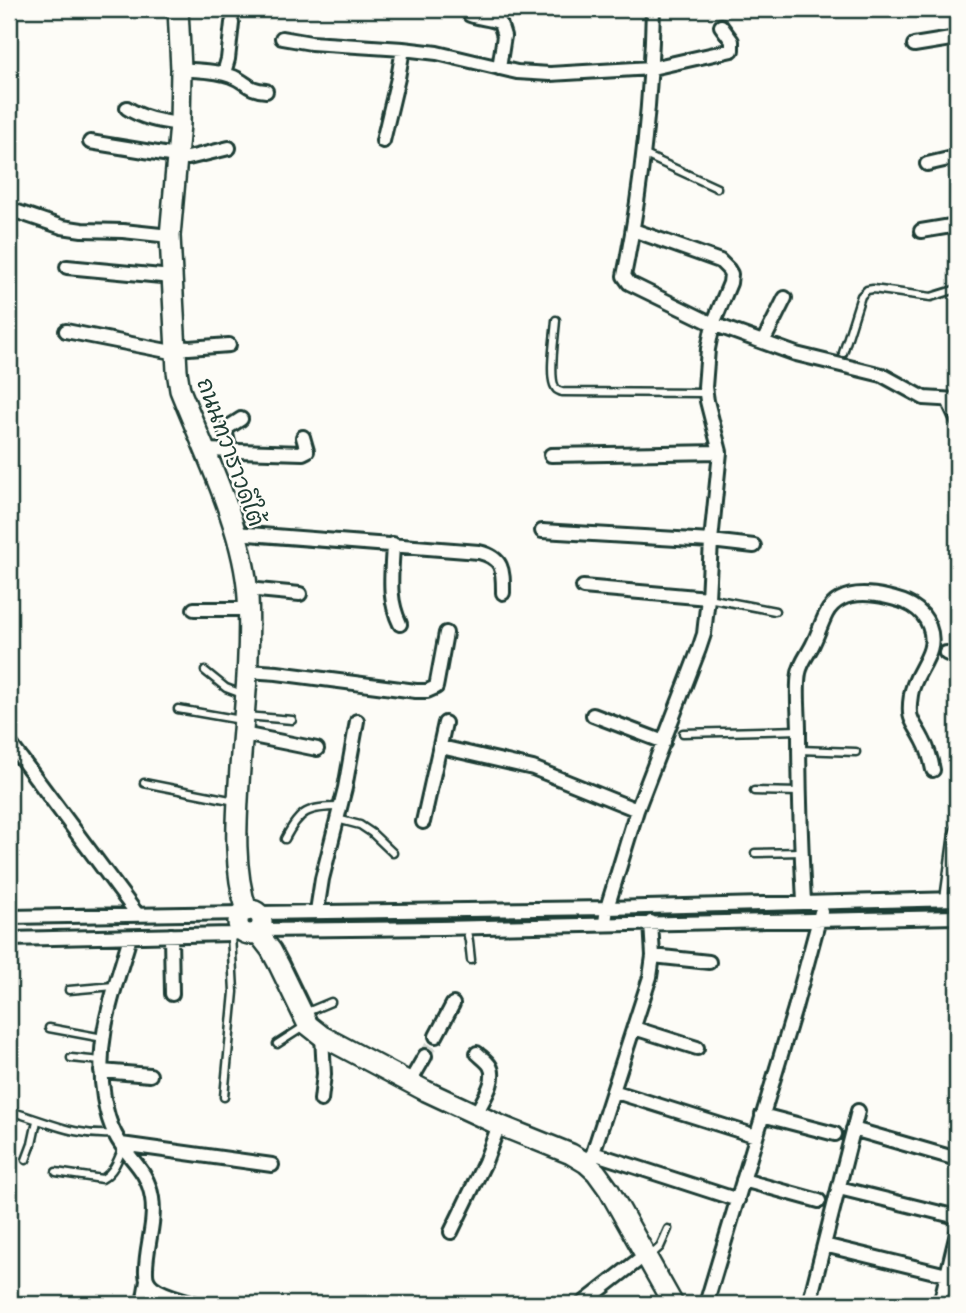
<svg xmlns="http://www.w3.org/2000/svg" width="966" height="1313" font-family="'Patrick Hand','Playpen Sans Thai',sans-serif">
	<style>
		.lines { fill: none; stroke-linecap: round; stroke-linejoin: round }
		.street-tunnel { stroke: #d1d6d0; stroke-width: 12; stroke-dasharray: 12 6; stroke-linecap: butt }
		.lane-casing { stroke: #1f3d34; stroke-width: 11 }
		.street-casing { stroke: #1f3d34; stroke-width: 18 }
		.secondary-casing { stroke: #1f3d34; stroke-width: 24 }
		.lane { stroke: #fdfcf7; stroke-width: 6 }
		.street { stroke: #fdfcf7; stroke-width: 12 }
		.secondary { stroke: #fdfcf7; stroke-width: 19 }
		.labels { text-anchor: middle; stroke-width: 5; stroke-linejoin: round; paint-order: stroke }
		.street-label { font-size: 23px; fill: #1f3d34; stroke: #fdfcf7 }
	</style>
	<rect width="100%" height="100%" fill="#fdfcf7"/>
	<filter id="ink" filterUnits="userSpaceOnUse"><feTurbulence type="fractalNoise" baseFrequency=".0143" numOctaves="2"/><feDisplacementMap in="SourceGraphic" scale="14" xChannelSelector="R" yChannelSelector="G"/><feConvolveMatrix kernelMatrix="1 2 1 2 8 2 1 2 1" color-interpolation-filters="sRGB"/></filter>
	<g filter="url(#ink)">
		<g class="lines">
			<path class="street-tunnel" d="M425,1056L436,1036"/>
			<defs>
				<path id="lane" d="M643,154L717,188
					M556,320C555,336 549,371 554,385C556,390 557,390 562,392L705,393
					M843,353L861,296L867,290L873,289L931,297L957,289
					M708,598L775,611
					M205,671L226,688L242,694
					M178,709L241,720
					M246,716L292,720
					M683,733L799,730
					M799,750L856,752
					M144,783L235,801
					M754,791L800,792
					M337,819L360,825L372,833L393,853
					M285,839C300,810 308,807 340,807
					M755,853L802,852
					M944,899L953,834L955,829L957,827
					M466,927L469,941L471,960
					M69,990L114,986
					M307,1012L331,1002
					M49,1028L103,1038
					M277,1044L305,1026
					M71,1058L101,1061
					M224,1097L234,992L231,934
					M9,1111C47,1121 73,1137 115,1134
					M26,1160L32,1144L37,1121
					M56,1172L102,1179C114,1172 118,1160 123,1147
					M650,1256L660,1247L668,1229"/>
				<path id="street" d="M467,9L470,15C480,19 491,18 500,23L504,36L499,68
					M653,9C651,98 642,188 624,276L629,283L713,324L796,354L882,375L924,398L957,400
					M282,38L311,43L403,49L437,53L517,72L550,74L652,68L732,50V41L721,26
					M914,45L957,38
					M181,69C197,71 216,70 231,76C246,81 247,90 266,91
					M224,73L228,59L232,23
					M127,108C144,119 160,121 180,124
					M383,141L398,78L403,49
					M90,142L188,158L229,148
					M927,164L957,157
					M9,209L62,227L82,230L123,231L170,236
					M921,231L957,225
					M67,267L172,277
					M66,331L177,353
					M763,342L785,298
					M176,347L189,348L229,345
					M948,400L957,419
					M204,450L303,453L307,451L303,437
					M230,451L226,434L227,428L241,419
					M551,455L720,452
					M542,531L711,541L754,546
					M235,533L479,552C504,558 503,571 503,593
					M393,544C392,573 387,597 400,624
					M583,587L708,598
					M247,589L300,594
					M194,609H248
					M946,653L957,658
					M247,671L277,673L416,691H427L436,687L437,682L446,633
					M593,715L664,742
					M243,734L317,749
					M9,742L137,914
					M441,747L533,768L637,810
					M423,822L445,723
					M804,902C801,846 799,788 799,731C799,713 796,690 799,673C801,662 809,653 813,644C818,634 821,624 826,614C838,591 865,592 887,597C905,601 922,607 929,626C940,654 914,670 911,695C907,721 913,720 923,740C928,749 931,759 933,770
					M317,911L322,879L345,788L357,721
					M257,913L607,908L957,899
					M9,917L243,913
					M605,923L607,908L637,810L699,649L704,634L708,598L711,541L720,452L707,401L705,387L708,349L713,324L730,283L731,274L728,269L720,261L633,230
					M259,930L441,928L957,917
					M171,935L172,994
					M130,937C114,992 94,1039 104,1098C106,1110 109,1123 115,1134C127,1159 147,1167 152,1198C156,1224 145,1249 146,1273C146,1278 148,1283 153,1287C164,1296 183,1299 197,1304
					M9,939L231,934L244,932
					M653,956L709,962
					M634,1028L697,1048
					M436,1036L453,1004
					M101,1071L150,1075
					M410,1082L425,1056
					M613,1091L756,1136
					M321,1100L324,1074L322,1036
					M476,1114C482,1101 498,1080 490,1066C487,1061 481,1057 477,1053
					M762,1115L835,1134
					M853,1129L957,1159
					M121,1144L272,1165
					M593,1153L738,1200
					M586,1163L593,1153L650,977L653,956L651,922
					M743,1180L819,1201
					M839,1188L957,1217
					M451,1232L485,1162L499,1125
					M824,1245L947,1275
					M940,1303L957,1304
					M143,1304L147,1280
					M582,1304L645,1255
					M706,1304L795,1008L821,912
					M809,1304L858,1111
					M940,1304L957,1233"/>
				<path id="secondary" d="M178,9L181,69L180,124L170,236L177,371L180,390C205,453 244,530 248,597C251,652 244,713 240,768C237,816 232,865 247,911
					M238 922a12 12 0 1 1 24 0a12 12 0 1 1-24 0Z
					M257,932L271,950L279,965L308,1025L322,1036L426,1091L499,1125L571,1154L586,1163L596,1172L609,1190L673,1304"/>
			</defs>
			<use href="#lane" class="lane-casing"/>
			<use href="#street" class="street-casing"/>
			<use href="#secondary" class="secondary-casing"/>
			<use href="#lane" class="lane"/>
			<use href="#street" class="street"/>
			<use href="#secondary" class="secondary"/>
		</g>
	</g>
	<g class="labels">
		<g class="street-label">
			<text transform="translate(231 452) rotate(70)" y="8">ถนนทวาราวดีใต้</text>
		</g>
	</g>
	<rect width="966" height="1313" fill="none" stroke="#fdfcf7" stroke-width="35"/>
	<rect x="18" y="18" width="931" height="1278" fill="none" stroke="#1f3d34" stroke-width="2.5" filter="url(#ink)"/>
</svg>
